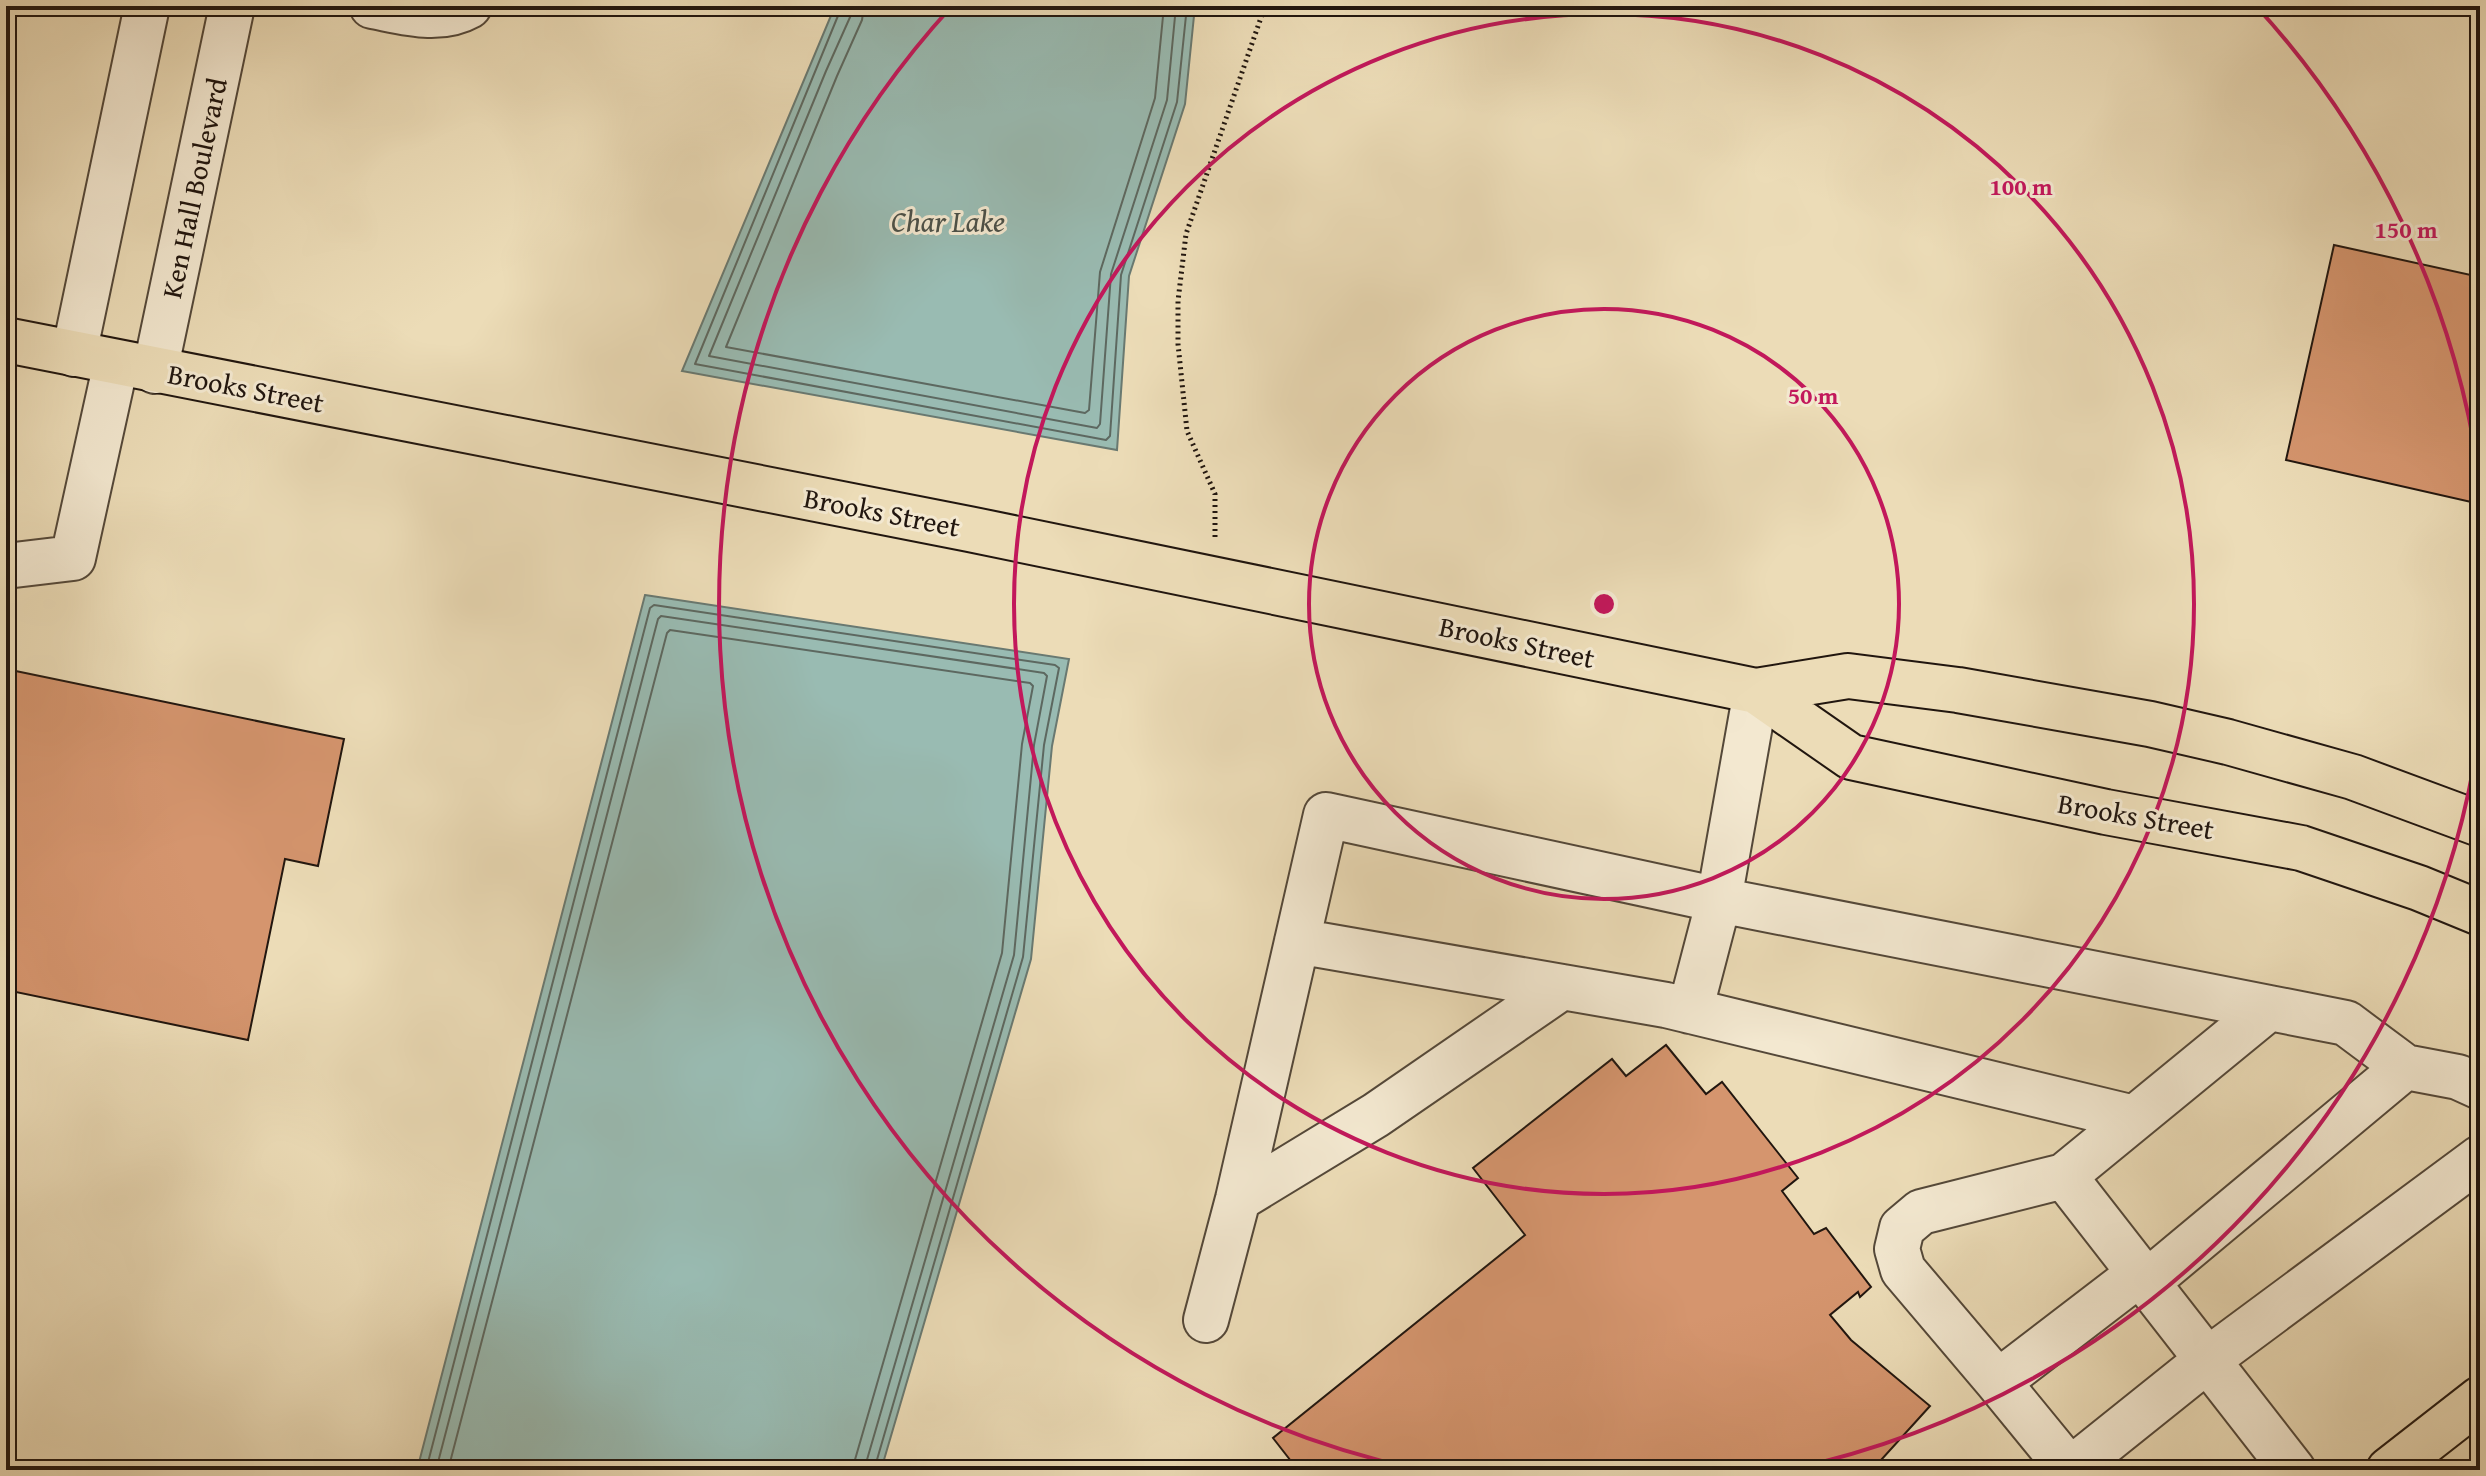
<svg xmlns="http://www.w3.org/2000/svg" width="2486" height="1476" font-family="'Gentium Book Plus',serif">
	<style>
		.water { fill: #99bbb2; stroke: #697971; stroke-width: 2 }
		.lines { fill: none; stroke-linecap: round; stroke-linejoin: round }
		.shore { stroke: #5d6860; stroke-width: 2 }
		.building { fill: #d5956e; stroke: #21160f; stroke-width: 2 }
		.minor-casing { stroke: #544839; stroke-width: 48 }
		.major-casing { stroke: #21160f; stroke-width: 48 }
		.path { stroke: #21160f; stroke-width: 5; stroke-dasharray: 2 4; stroke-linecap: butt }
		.minor { stroke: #f3e8d0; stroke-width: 44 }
		.major { stroke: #ecdcb7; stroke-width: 44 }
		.ring { fill: none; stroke: #c2185b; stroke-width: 4 }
		.labels { text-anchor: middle; stroke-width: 6; stroke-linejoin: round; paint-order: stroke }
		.street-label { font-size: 28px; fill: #21160f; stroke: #f3e8d0 }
		.water-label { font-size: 30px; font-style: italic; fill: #4b5048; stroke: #f3e8d0 }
		.centre { fill: #c2185b; stroke: #f3e8d0; stroke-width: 4 }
		.ring-label { font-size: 24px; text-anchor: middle; font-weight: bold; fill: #c2185b; stroke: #f3e8d0; stroke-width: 6; stroke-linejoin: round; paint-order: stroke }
	</style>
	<rect width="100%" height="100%" fill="#ecdcb7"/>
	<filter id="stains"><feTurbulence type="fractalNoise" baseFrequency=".0025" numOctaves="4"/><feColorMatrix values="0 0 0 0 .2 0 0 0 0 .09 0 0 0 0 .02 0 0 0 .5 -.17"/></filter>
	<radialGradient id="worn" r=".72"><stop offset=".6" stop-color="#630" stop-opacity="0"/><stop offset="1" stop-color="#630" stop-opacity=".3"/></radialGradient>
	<path class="water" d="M835,6H1195L1185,104L1129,276L1117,450L682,371Z
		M645,595L1069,659L1052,746L1031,959L881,1470H417Z"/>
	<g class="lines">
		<path class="shore" d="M842,6L695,364L1106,440L1110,436L1121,275L1177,102L1187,6
			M852,6L851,15L826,71L709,356L1097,428L1100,424L1111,274L1167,100L1176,6
			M864,6L862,20L837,76L726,347L1085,413L1089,410L1100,272L1155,98L1164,6
			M426,1470L650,608L654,605L1055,665L1059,668L1044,745L1023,957L874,1470
			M436,1470L658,619L661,616L1044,673L1047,676L1034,745L1014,955L864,1470
			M448,1470L667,633L670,630L1030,683L1033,686L1022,744L1002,953L852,1470"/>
	</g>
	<path class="building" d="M2334,245L2480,277V504L2286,460Z
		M6,669L344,739L318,866L285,859L248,1040L6,990Z
		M1666,1045L1706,1094L1722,1082L1798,1178L1782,1191L1814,1234L1826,1228L1871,1287L1860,1297L1858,1292L1830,1315L1851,1340L1930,1406L1872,1470H1298L1273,1438L1525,1235L1473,1168L1612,1059L1626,1076Z"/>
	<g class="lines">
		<defs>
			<path id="minor" d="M372,6C404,12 439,23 469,6
				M74,354L147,6
				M155,371L232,6
				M6,566L73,558L116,363
				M1297,941L1666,1005L2134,1118
				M1690,1011L1719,900L2346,1023L2405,1067L2146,1283
				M2405,1067L2458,1077L2480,1087
				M2064,1176L2293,1470
				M1238,1199L1376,1115L1562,987
				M2139,1274L1998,1382L2070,1470L2206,1361L2480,1158
				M1206,1320L1238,1199L1326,815L1719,900L1756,691
				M1998,1382L1903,1270L1897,1249L1902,1228L1921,1212L2064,1176L2269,1008"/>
			<path id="major" d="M6,340L969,529L1756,691L1848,676L1958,690L2150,724L2228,742L2353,777L2480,824
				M1756,691L1851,757L2106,812L2301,848L2419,888L2480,913
				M2389,1470L2480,1399"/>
		</defs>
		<use href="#minor" class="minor-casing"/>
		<use href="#major" class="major-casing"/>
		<path class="path" d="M1215,537V494L1187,431L1178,344V301L1186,234L1265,6"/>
		<use href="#minor" class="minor"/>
		<use href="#major" class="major"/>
	</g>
	<g class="ring">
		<circle cx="1604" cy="604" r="295"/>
		<circle cx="1604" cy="604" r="590"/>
		<path d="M2479 735A885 885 0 0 1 1788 1470M1420 1470A885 885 0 0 1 952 6M2256 6A885 885 0 0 1 2479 473"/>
	</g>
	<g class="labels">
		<g class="street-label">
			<text transform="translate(194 188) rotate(-78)" y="10">Ken Hall Boulevard</text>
			<text transform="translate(246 388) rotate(11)" y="10">Brooks Street</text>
			<text transform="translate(882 512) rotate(11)" y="10">Brooks Street</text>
			<text transform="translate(1517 642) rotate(12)" y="10">Brooks Street</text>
			<text transform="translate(2136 816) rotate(10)" y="10">Brooks Street</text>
		</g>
		<g class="water-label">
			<text x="948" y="232">Char Lake</text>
		</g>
	</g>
	<circle cx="1604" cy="604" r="12" class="centre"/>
	<g class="ring-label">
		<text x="2021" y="195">100 m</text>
		<text x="2406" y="238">150 m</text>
		<text x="1813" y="404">50 m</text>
	</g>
	<rect width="2486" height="1476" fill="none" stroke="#ecdcb7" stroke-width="32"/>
	<rect x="8" y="8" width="2470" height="1460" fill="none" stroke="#21160f" stroke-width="4"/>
	<rect x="16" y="16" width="2454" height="1444" fill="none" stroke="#21160f" stroke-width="2"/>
	<rect width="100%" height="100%" filter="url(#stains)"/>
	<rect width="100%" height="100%" fill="url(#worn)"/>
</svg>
